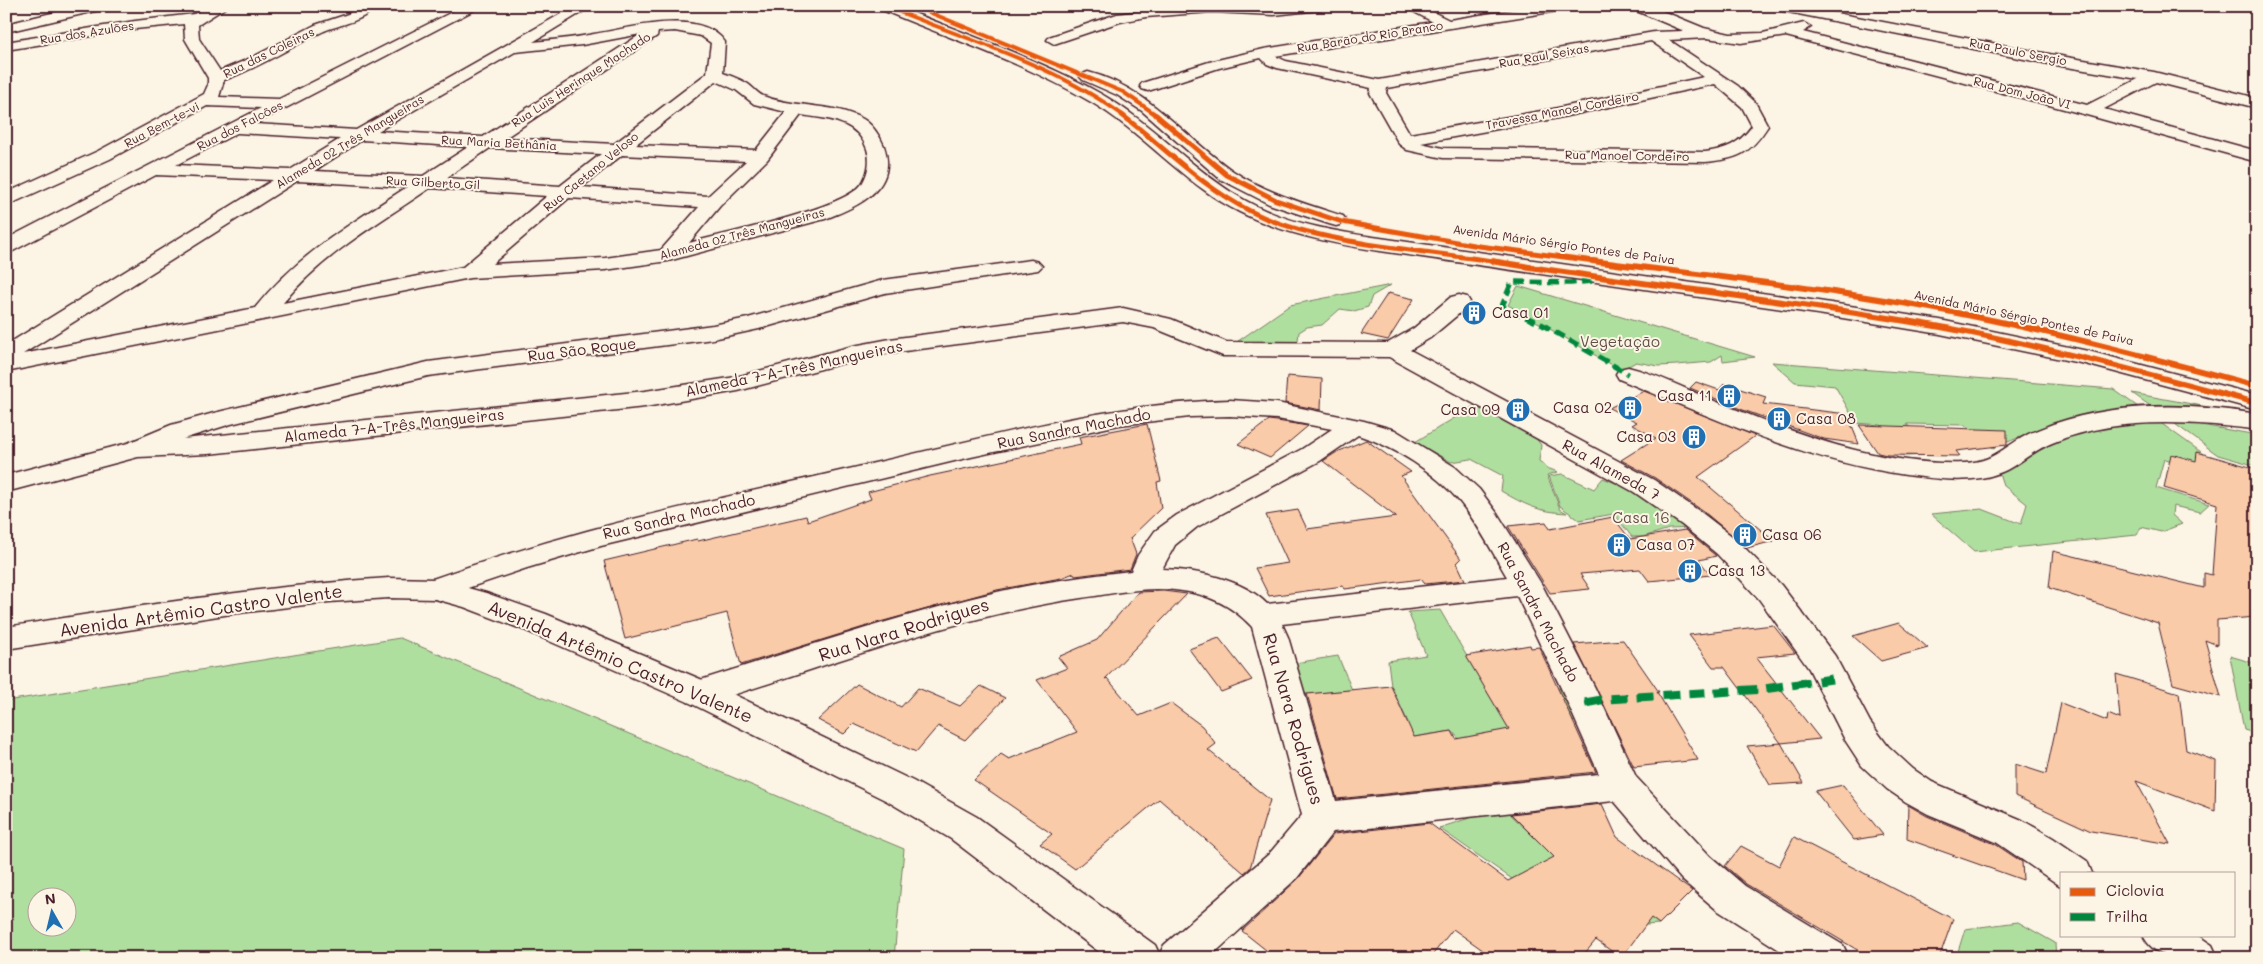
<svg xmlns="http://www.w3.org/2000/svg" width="2263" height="964" font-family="Mali,sans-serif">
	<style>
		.green { fill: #afdf9f; stroke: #7c7f65; fill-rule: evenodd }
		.building { fill: #facba9; stroke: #4a1f2b }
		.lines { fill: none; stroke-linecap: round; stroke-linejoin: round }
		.street-casing { stroke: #4a1f2b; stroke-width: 3 }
		.secondary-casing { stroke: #4a1f2b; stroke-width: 3 }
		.street { fill: #fcf5e5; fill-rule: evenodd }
		.secondary { fill: #fcf5e5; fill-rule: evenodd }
		.quiet-far1 { stroke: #00873e; stroke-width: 5.5; stroke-dasharray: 11 5.5; stroke-linecap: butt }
		.quiet { stroke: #00873e; stroke-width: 9; stroke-dasharray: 17 9; stroke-linecap: butt }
		.cycleway-far2-casing { stroke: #fcf5e5; stroke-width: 5.5 }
		.cycleway-far1-casing { stroke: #fcf5e5; stroke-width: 7 }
		.cycleway-casing { stroke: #fcf5e5; stroke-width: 9 }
		.cycleway-far2 { stroke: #e8590c; stroke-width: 4 }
		.cycleway-far1 { stroke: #e8590c; stroke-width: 5 }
		.cycleway { stroke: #e8590c; stroke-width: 6 }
		.labels { text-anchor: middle; stroke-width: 4; stroke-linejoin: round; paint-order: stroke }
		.far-street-label { font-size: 12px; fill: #4a1f2b; stroke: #fcf5e5 }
		.poi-label { font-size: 15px; fill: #4a1f2b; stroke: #fcf5e5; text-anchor: start }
		.park-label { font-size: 15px; fill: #634f48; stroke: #fcf5e5 }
		.street-label { font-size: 15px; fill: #4a1f2b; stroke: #fcf5e5 }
		.near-street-label { font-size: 18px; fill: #4a1f2b; stroke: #fcf5e5 }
	</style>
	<rect width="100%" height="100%" fill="#fcf5e5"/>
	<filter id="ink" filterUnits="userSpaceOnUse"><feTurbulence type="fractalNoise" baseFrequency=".02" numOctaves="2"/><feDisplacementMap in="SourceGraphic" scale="10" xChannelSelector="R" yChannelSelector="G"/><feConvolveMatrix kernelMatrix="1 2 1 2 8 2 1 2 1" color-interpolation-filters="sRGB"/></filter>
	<g filter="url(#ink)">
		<path class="green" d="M1391,285L1372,296L1368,307L1354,311L1340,309L1322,325L1307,327L1299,332L1298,340L1292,347L1231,346L1290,305Z
			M1518,286L1755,357L1723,361L1722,355L1711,362L1677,365L1659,366L1636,362L1621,370L1508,305Z
			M1772,362L2113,389L2138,407C2082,413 2044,427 1993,448L1965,425L1907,424L1930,455L1904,456L1881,425L1856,423L1835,386L1795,382Z
			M2132,393L2257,416L2156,410Z
			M1474,406L1535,437L1541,445L1539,461L1547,468L1558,472L1547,475L1560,509L1567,513C1539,512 1525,505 1501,491L1503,476L1471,459L1451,462L1415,442Z
			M2155,419L2201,452L2195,466L2164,459L2156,488L2209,504L2200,512L2173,506L2172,515L2182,524L2161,532L2141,527L2137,535L1974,552L1931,514L1982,509L2021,524L2027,504L2003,485L1998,470L2055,436Z
			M2168,419L2257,435V466L2218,455Z
			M1562,474L1594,489L1603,478L1623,486L1634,488L1694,528L1669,529L1643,537H1632L1614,514L1579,520L1560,506L1549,476Z
			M1440,610L1491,698L1559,688L1578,721L1518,729L1547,788L1529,787L1495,732L1459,739L1452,731L1414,737L1438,795L1395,796L1390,771L1408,722L1391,686L1388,661L1426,655L1408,612Z
			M400,638L904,849L894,958H6V701ZM38,896H68V926H38Z
			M1338,656L1352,690L1299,695L1295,663Z
			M2230,656L2257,664V734L2244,730Z
			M1503,807L1540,843L1618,839L1638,852L1610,887L1659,924L1646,925L1512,879L1439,828Z
			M2018,922L2055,943L2056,958H2047L2033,952L2031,958H1956L1965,929Z"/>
		<path class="building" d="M1388,293L1414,299L1388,340L1361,334Z
			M1287,376L1322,379L1321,410L1285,403Z
			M1696,382L1719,390L1724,384L1766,397L1763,404L1847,414L1859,444L1824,439L1743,410L1690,388Z
			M1644,391L1755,436L1698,477L1774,541L1747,548L1703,511L1655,478L1621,460L1656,438L1632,425L1637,422L1609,408Z
			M1269,420L1277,421L1308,426L1270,458L1238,444Z
			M1147,424L1161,481L1157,482L1161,508L1130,538L1136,554L1130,569L1075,576L1074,573L1061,578L997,590L880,622L741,665L727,613L625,639L604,561L697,539L698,541L806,516L808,521L871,499L868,492L930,476L1081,444L1079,437Z
			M1859,425L2007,430V445L1956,451L1960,456L1887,455L1878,453Z
			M1366,440L1411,472L1401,476L1461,559L1457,563L1465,580L1425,584L1421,579L1345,589L1343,586L1269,596L1255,568L1288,563L1266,515L1298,510L1307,529L1396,517L1323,461L1337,452Z
			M2197,452L2257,469V617L2217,620V645L2205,640L2221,697L2173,684L2158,623L2049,588L2053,551L2204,588V573L2212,575L2217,504L2164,488L2171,454L2196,461Z
			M1613,517L1630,539L1685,530L1716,556L1699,560L1711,575L1649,581L1640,569L1580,574L1590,589L1550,593L1508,526L1546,522L1550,529Z
			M1163,591L1187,594L1105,679L1107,678L1139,716L1171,703L1202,726L1216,744L1208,750L1270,800L1250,868L1244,873L1159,799L1075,869L1040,844L1052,834L974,780L1001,754L1009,759L1077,732L1037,680L1067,668L1058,657L1097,640L1138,592Z
			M1899,623L1928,648L1881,661L1853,636Z
			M1773,625L1795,653L1756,657L1820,739L1781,743L1724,667H1713L1689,635Z
			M1219,638L1252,680L1221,692L1189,649Z
			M1623,640L1659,692H1657L1698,760L1634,767L1574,644Z
			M1530,645L1531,648L1539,647L1596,772L1337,799L1307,694L1391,686L1414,737L1452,731L1456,739L1509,729L1466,656Z
			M2116,674L2179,693L2186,750L2216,761L2215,811L2136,781L2170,844L2091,831L2015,796V764L2046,774L2061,703L2107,721L2108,714L2120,719Z
			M857,684L901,707L918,688L960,706L981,686L1005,698L965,740L938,726L916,752L854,724L844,734L818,720Z
			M1781,743L1804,783L1770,785L1747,746Z
			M1843,785L1883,835L1854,840L1815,791Z
			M1602,804L1617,837L1692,891L1659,924L1651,918L1621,958L1596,940L1581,958H1494L1453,929L1430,958H1276L1242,931L1298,879L1334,834L1429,823L1508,881L1554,857L1511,814Z
			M1908,805L1927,816L1995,844L2022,862L2023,880L1907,839Z
			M1794,837L1953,919L1939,958H1871L1746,884L1725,866L1741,846L1779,866Z"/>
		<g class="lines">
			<defs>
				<path id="street" d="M81,6H106L104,9L6,32V24Z
					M210,6H228L198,25L199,39L220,71L251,58L315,25L348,14L361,6H376C363,22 341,24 324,31C290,47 259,68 224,80L219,97L279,99L464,6H482L255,124L356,130L575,6H592L533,42C553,40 573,38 594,34C628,29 700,7 725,42L723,73C731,76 740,79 748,84C754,88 758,95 766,97C797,108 834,103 863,119C872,124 880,136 884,146C899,189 857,207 825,219L668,261L605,270L470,278L6,372V345L273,180L156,175L13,251L6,253V239L261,108L207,106L110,159L6,206V193L98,151L204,94L208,85V78L185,39L184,24L135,29L6,50V42L135,21L194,14ZM675,31L701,36L711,43L707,73L614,144L505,138L657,36L658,32ZM641,34L483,137L378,131L515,52L582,45ZM716,81L736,90L754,104L786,112L756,150L635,145ZM801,115C828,119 857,120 867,149C871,161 868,175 861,185C843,209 722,234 689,243L720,206L767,160ZM237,133H238L340,139L290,170L176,165ZM362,140L468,147L423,176L314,171ZM490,148L601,154L560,186L446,178ZM622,155L746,161L708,196L582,187ZM297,181L407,187C352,223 296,256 255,308L23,354ZM430,188L547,196L463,267L283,303C323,254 379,223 430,188ZM569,198L699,207L661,250L605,258L492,264Z
					M1181,6H1327L1320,10L1274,15L1212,12L1146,17L1120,22L1054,44L1047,40L1049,37L1117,14Z
					M1403,6H1421L1449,20L1536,6H1571L1564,10L1275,56L1286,61L1379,80L1654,32L1684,31L1632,9L1630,6H1650L1704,28L1730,34L1763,33L1804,23L1811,27L1803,32L2087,105L2138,79L2049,64L1778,10L1771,6H1800L2049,54L2154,72L2257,98V108L2156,82L2104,109L2257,151V162L2083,114L1786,36L1741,43L1707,38L1669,40L1738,86L1755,102L1768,126C1750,154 1738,159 1705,162L1443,158L1407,150L1399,144L1370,93L1371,88L1277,68L1267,64L1261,58L1219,68L1148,91L1142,89L1140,86L1142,83L1209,62L1264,49L1433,22ZM1651,41L1704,77L1553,109L1410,134L1386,93L1387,88ZM1715,84L1742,107L1752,126C1739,144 1727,149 1705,152L1443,148L1421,143L1553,119Z
					M1031,260L1038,262L1042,266L1038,270L885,293L759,329L713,339L428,376L231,424L183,439L645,391L736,377L853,346L890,339L1123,308L1171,319L1226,342L1388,343L1414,328L1451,297L1459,295L1467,297L1470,302L1467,307L1430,338L1410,350L1654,480L1702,513L1737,540L1781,585L1835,656L1870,722L1888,746L1913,769L1932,782L2022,820L2053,838L2087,861L2092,873H2062V886L2059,885L1996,842L1928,814L1906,802L1887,789L1862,766L1845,740L1809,669L1759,599L1717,554L1682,525L1634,492L1389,357L1223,356L1154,328L1123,322L890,353L855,360L738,391L645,407L208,454L138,457L6,492V475L128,443L171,425L214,413L428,362L713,325L748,318L883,280Z
					M1628,367C1657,374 1685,389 1712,400C1792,432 1877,466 1964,463C1993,462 2001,449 2025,436C2033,431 2043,428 2053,424C2115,403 2186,403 2251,413L2257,414V430C2243,427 2229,427 2215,425C2159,421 2104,421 2052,443C2023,455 2016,472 1981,478C1956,482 1930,478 1906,475C1805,461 1713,418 1619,379L1616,374L1619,369Z
					M1230,400L1277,403L1364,421L1395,430L1455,467L1479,489L1497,513L1542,585L1595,688L1636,777L1710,856L1745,886L1843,945L1849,958H1792L1717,910L1682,880L1614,801L1333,832L1297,878L1209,958H1158L1164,945L1269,854L1302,815L1252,627C1231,604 1205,593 1175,590C1144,586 1112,594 1081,598C950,617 827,667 700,705L688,702L683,693L688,684C791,652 892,617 997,592C1041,582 1086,576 1131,571L1138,555L1155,531L1177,515L1302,449L1332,429L1277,419L1230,416L1190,417L1119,425L971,457L601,546L527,568L435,599L424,596L420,589L424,582C478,563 532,546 587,531C679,506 773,487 866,465C986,438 1107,403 1230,400ZM1358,435C1395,447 1435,472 1460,502C1479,525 1492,552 1507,577L1267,604C1243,579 1196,570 1162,569L1175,545L1197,527L1320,461ZM1517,596L1561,688L1599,774L1336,801L1288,637L1282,624Z
					M2143,935H2197L2212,945L2218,958C2187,958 2157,964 2143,935Z"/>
				<path id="secondary" d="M878,6H897C966,35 1038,58 1103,95C1151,123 1189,166 1236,195C1277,221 1326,230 1373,237L1818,301L1940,320L2088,351L2257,395V410L2085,364L1940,334L1818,314L1373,250C1313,240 1253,227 1204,190C1165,162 1132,126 1091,102C1025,63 951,39 880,9Z
					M1088,72C1148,87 1184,137 1233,171C1266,193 1306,204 1343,216L1346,220L1343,224L1336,226L1329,224L1269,204L1220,179L1142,111L1117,95L1083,80L1080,77L1083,74Z
					M389,578L435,579L486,593L546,614L712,684L913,781L977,817L1155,945L1161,958H1107L951,839L887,801L688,702L524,630L464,607L435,599L389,598L329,602L231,614L6,649V627C134,607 260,586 389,578Z"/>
			</defs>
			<use href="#street" class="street-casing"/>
			<use href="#secondary" class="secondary-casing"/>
			<use href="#street" class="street"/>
			<use href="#secondary" class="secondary"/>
			<path class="quiet-far1" d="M1592,281L1571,283L1512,282L1502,306L1543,325L1628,374"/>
			<path class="quiet" d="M1585,703L1606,699L1764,689L1832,679"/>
			<defs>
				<path id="cycleway-far2" d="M885,6C964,39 1054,64 1124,116
					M914,6L1123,92L1158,116"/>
				<path id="cycleway-far1" d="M1122,115C1164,147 1202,187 1250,211C1317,245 1424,250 1499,262
					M1156,115L1227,175L1276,200L1342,222L1479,246L1602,262"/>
				<path id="cycleway" d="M1491,261C1641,285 1792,300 1941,327C2048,347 2152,375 2257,403
					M1592,261C1712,276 1833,289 1952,312C2054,332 2156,359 2257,386"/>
			</defs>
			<use href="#cycleway-far2" class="cycleway-far2-casing"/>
			<use href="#cycleway-far1" class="cycleway-far1-casing"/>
			<use href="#cycleway" class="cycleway-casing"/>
			<use href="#cycleway-far2" class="cycleway-far2"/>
			<use href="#cycleway-far1" class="cycleway-far1"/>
			<use href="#cycleway" class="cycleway"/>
		</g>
	</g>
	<defs>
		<symbol id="building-disc" viewBox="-11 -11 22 22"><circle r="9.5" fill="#1f6fb2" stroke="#fcf5e5"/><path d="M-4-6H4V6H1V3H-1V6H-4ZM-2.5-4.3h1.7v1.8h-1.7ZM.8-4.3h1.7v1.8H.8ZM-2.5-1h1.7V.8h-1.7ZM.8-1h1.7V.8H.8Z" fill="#fff"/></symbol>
	</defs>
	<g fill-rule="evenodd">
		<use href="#building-disc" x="1460" y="299" width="28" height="28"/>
		<use href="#building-disc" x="1715" y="382" width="28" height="28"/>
		<use href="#building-disc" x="1616" y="394" width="28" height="28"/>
		<use href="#building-disc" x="1504" y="396" width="28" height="28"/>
		<use href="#building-disc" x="1765" y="405" width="28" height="28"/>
		<use href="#building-disc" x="1680" y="423" width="28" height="28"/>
		<use href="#building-disc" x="1731" y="521" width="28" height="28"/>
		<use href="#building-disc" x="1605" y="531" width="28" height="28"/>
		<use href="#building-disc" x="1676" y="557" width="28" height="28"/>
	</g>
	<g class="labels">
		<g class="far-street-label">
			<text transform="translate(87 33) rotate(-9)" y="4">Rua dos Azulões</text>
			<text transform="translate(1370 37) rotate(-9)" y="4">Rua Barão do Rio Branco</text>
			<text transform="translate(2018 52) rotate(11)" y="4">Rua Paulo Sergio</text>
			<text transform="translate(269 53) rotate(-26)" y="4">Rua das Coleiras</text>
			<text transform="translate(1544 56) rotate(-10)" y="4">Rua Raul Seixas</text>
			<text transform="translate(581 80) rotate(-33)" y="4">Rua Luis Herinque Machado</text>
			<text transform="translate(2022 93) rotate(14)" y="4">Rua Dom João VI</text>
			<text transform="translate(1562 111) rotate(-11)" y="4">Travessa Manoel Cordeiro</text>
			<text transform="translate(162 125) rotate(-28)" y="4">Rua Bem-te-vi</text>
			<text transform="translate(240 126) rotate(-27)" y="4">Rua dos Falcões</text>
			<text transform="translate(350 142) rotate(-31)" y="4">Alameda 02 Três Mangueiras</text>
			<text transform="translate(499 143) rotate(3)" y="4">Rua Maria Bethânia</text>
			<text transform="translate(1627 156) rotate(1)" y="4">Rua Manoel Cordeiro</text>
			<text transform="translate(591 172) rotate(-39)" y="4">Rua Caetano Veloso</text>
			<text transform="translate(433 183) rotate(3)" y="4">Rua Gilberto Gil</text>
			<text transform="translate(742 234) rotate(-15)" y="4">Alameda 02 Três Mangueiras</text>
			<text transform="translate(1564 245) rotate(8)" y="4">Avenida Mário Sérgio Pontes de Paiva</text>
			<text transform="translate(2024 318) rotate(12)" y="4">Avenida Mário Sérgio Pontes de Paiva</text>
		</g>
		<g class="poi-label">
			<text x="1492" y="318">Casa 01</text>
			<text x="1712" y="401" text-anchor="end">Casa 11</text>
			<text x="1612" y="413" text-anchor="end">Casa 02</text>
			<text x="1500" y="415" text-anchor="end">Casa 09</text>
			<text x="1796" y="424">Casa 08</text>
			<text x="1676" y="442" text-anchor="end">Casa 03</text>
			<text x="1762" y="540">Casa 06</text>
			<text x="1636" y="550">Casa 07</text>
			<text x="1708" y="576">Casa 13</text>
		</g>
		<g class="park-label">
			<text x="1620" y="347">Vegetação</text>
			<text x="1641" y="523">Casa 16</text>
		</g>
		<g class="street-label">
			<text transform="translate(582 350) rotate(-7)" y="5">Rua São Roque</text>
			<text transform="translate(794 369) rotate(-12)" y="5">Alameda 7-A-Três Mangueiras</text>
			<text transform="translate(394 426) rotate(-6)" y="5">Alameda 7-A-Três Mangueiras</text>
			<text transform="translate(1074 429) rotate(-11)" y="5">Rua Sandra Machado</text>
			<text transform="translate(1611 470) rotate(29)" y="5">Rua Alameda 7</text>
			<text transform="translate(679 517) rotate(-13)" y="5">Rua Sandra Machado</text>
			<text transform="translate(1538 612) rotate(62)" y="5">Rua Sandra Machado</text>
		</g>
		<g class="near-street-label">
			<text transform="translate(201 611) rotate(-8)" y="6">Avenida Artêmio Castro Valente</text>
			<text transform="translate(904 630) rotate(-17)" y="6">Rua Nara Rodrigues</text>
			<text transform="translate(620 662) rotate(23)" y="6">Avenida Artêmio Castro Valente</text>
			<text transform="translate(1293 719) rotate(74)" y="6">Rua Nara Rodrigues</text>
		</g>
	</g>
	<rect width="2263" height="964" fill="none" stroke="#fcf5e5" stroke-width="25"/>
	<rect x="12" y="12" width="2238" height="939" fill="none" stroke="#4a1f2b" stroke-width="2" filter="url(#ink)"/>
	<rect x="2060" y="872" width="175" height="65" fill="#fcf5e5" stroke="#b59f9b"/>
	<rect x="2070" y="888" width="25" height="8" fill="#e8590c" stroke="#b59f9b"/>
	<text x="2106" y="896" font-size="15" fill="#4a1f2b">Ciclovia</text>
	<rect x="2070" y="913" width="25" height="8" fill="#00873e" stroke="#b59f9b"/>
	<text x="2106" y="922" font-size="15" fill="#4a1f2b">Trilha</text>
	<g transform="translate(52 912) rotate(352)"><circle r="24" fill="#fcf5e5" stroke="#b59f9b"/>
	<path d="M0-4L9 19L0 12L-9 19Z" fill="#1f6fb2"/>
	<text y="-8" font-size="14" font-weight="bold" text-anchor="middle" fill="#4a1f2b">N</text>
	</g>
</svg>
